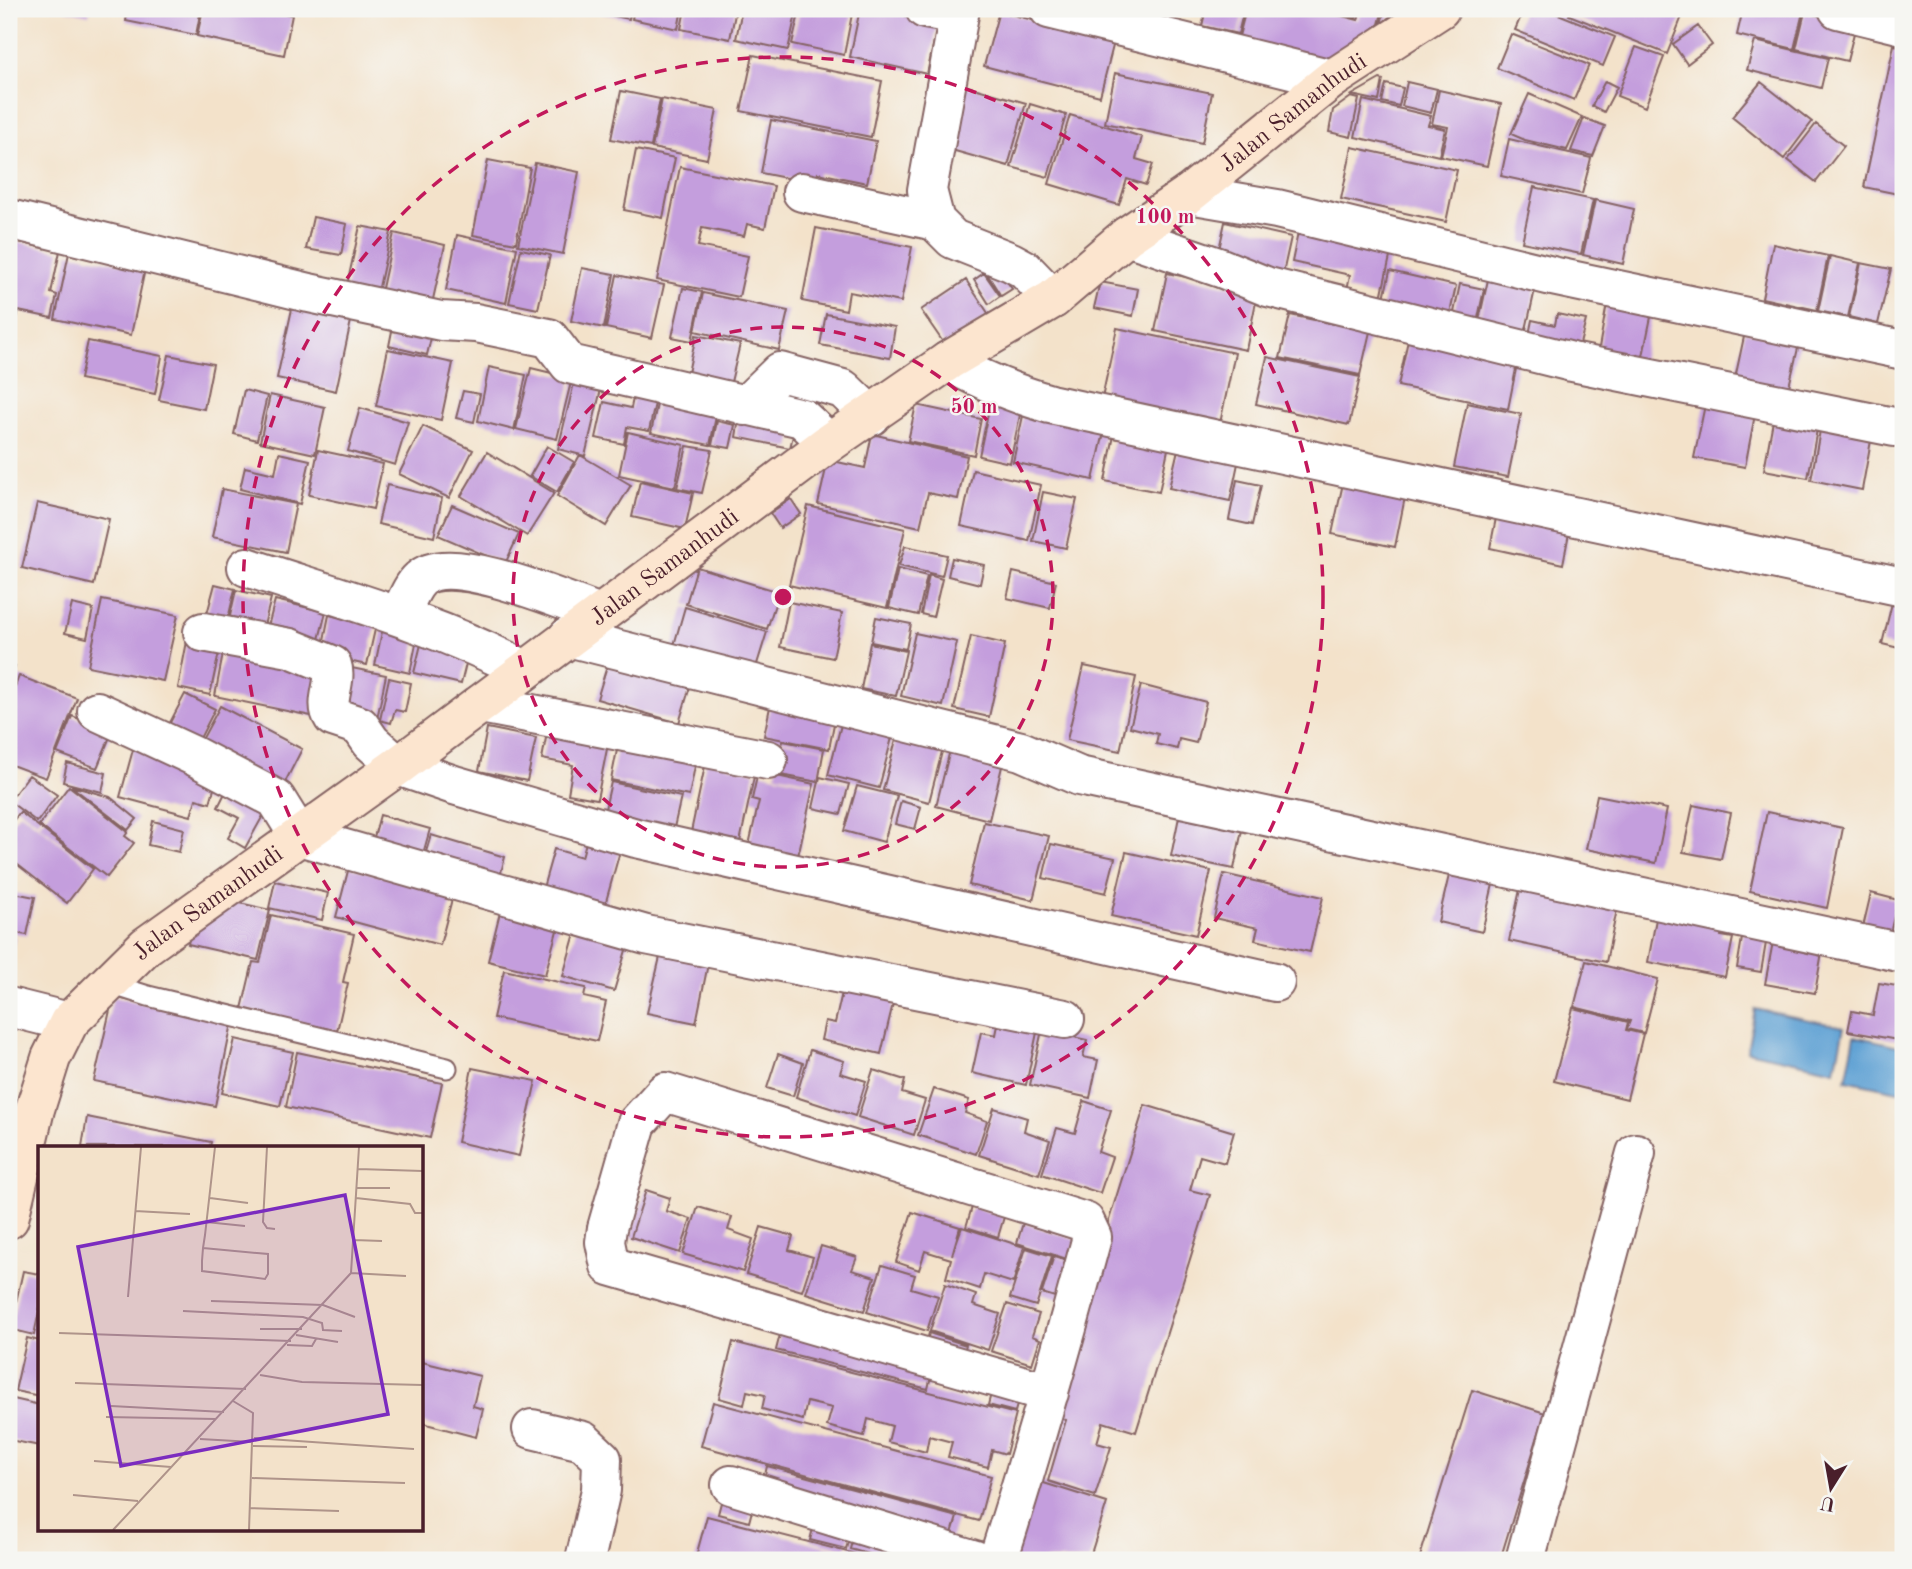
<svg xmlns="http://www.w3.org/2000/svg" width="1912" height="1569" font-family="'Old Standard TT',serif">
	<style>
		.water { fill: #60a2d4; stroke: #556080; stroke-width: 2 }
		.building { fill: #c49edd }
		.lines { fill: none; stroke-linecap: round; stroke-linejoin: round }
		.lane-casing { stroke: #856363; stroke-width: 23 }
		.street-casing { stroke: #856363; stroke-width: 42 }
		.secondary-casing { stroke: #856363; stroke-width: 42 }
		.lane { stroke: #fff; stroke-width: 19 }
		.street { stroke: #fff; stroke-width: 38 }
		.secondary { stroke: #fce5cf; stroke-width: 38 }
		.ring { fill: none; stroke: #c2185b; stroke-width: 3.5; stroke-dasharray: 12 9 }
		.labels { text-anchor: middle; stroke-width: 5; stroke-linejoin: round; paint-order: stroke }
		.street-label { font-size: 24px; fill: #4a1f2b; stroke: #f6f6f2 }
		.inset-road { fill: none; stroke: #af948a; stroke-width: 2 }
		.view { fill: #7b2cbf; fill-opacity: 0.15; stroke: #7b2cbf; stroke-width: 3.5 }
		.inset-edge { fill: none; stroke: #4a1f2b; stroke-width: 3.5 }
		.centre { fill: #c2185b; stroke: #f6f6f2; stroke-width: 3.5 }
		.ring-label { font-size: 21px; text-anchor: middle; font-weight: bold; fill: #c2185b; stroke: #f6f6f2; stroke-width: 5; stroke-linejoin: round; paint-order: stroke }
	</style>
	<rect width="100%" height="100%" fill="#f6f6f2"/>
	<filter id="ink" filterUnits="userSpaceOnUse"><feTurbulence type="fractalNoise" baseFrequency=".0143" numOctaves="2"/><feDisplacementMap in="SourceGraphic" scale="14" xChannelSelector="R" yChannelSelector="G"/><feConvolveMatrix kernelMatrix="1 2 1 2 8 2 1 2 1" color-interpolation-filters="sRGB"/></filter>
	<filter id="wash" filterUnits="userSpaceOnUse"><feTurbulence type="fractalNoise" baseFrequency=".00686" numOctaves="4" result="noise"/><feDisplacementMap in="SourceGraphic" scale="28" xChannelSelector="R" yChannelSelector="G"/><feGaussianBlur stdDeviation="1.57" result="paint"/><feColorMatrix in="noise" values="0 0 0 0 0 0 0 0 0 0 0 0 0 0 0 0 0 1.4 0 .05"/><feComposite in="paint" operator="in"/></filter>
	<g filter="url(#wash)">
		<rect width="100%" height="100%" fill="#f3e2ca"/>
		<path class="water" d="M1755,1009L1844,1027L1835,1070L1747,1051Z
			M1855,1036L1903,1047V1092L1846,1080Z"/>
		<g id="blocks">
			<path class="building" d="M63,9H90L89,15Z
				M128,9H201L196,35L126,21Z
				M203,9H264L292,15L284,55L197,36Z
				M601,9H631L629,19L600,13Z
				M634,9H682L678,29L632,19Z
				M685,9H736L730,39L681,29Z
				M742,9H797L788,50L736,39Z
				M800,9H853L844,55L792,44Z
				M860,9H894L939,18L927,74L850,57Z
				M1206,9H1244L1238,34L1202,26Z
				M1246,9H1315L1358,20L1361,9H1383L1379,24L1329,67L1237,44Z
				M1324,9H1359L1356,18Z
				M1385,9H1399L1381,24Z
				M1524,9H1546L1615,37L1603,66L1515,30Z
				M1572,9H1685L1667,54L1569,15Z
				M1743,9H1789L1803,12L1794,49L1737,35Z
				M999,11L1114,42L1100,96L984,66Z
				M1805,12L1856,25L1847,61L1796,49Z
				M1698,26L1712,45L1687,64L1673,44Z
				M1511,34L1589,65L1574,100L1497,68Z
				M1755,41L1828,58L1821,88L1747,70Z
				M1894,45L1903,47V195L1864,187Z
				M1636,47L1664,57L1645,107L1617,96Z
				M753,55L882,81L871,137L741,111Z
				M1115,73L1212,93L1202,143L1105,123Z
				M1380,79L1383,80L1379,101L1352,95Z
				M1605,81L1617,87L1604,112L1592,106Z
				M1407,82L1437,89L1431,113L1402,106Z
				M1761,82L1812,122L1784,159L1732,117Z
				M960,84L1026,103L1008,166L941,147Z
				M1386,84L1403,88L1399,106L1382,102Z
				M1439,90L1501,104L1487,166L1441,156L1448,127L1432,124Z
				M621,91L660,99L651,147L611,139Z
				M1529,94L1582,117L1567,150L1525,140L1511,134Z
				M1351,97L1359,99L1351,137L1329,132L1333,110Z
				M662,99L717,110L707,159L652,148Z
				M1363,100L1431,116L1428,125L1445,129L1439,156L1355,137Z
				M1030,104L1066,115L1048,177L1011,167Z
				M1070,115L1142,137L1136,159L1153,164L1146,185L1127,179L1119,205L1049,184Z
				M1584,118L1605,126L1593,156L1571,151Z
				M771,120L876,141L867,183L818,173L816,184L761,173Z
				M1816,124L1844,146L1816,182L1788,160Z
				M1509,139L1591,158L1582,194L1501,176Z
				M1352,147L1457,170L1446,222L1341,199Z
				M636,150L675,158L663,218L624,210Z
				M488,160L530,168L516,243L473,235Z
				M535,163L579,172L563,254L518,245Z
				M680,167L774,186L765,228L747,224L744,236L702,228L698,246L748,256L739,297L657,280Z
				M1534,187L1593,200L1581,254L1522,242Z
				M1595,200L1634,209L1623,264L1583,255Z
				M313,217L347,224L341,255L306,249Z
				M1225,222L1291,237L1282,278L1216,263Z
				M1300,223L1393,243L1381,298L1347,290L1350,275L1292,262Z
				M360,226L391,232L376,301L345,294Z
				M816,228L912,247L901,302L849,292L846,310L802,301Z
				M394,233L445,245L430,313L379,302Z
				M457,235L517,248L506,303L446,290Z
				M10,240L60,251L51,293L57,295L52,318L9,309Z
				M1773,244L1828,256L1817,310L1762,298Z
				M521,249L550,255L538,309L509,303Z
				M69,253L145,269L131,335L55,319Z
				M1830,256L1860,263L1848,317L1818,311Z
				M1861,263L1891,269L1878,324L1849,317Z
				M996,265L1012,289L1001,296L986,272Z
				M1491,266L1538,276L1523,343L1476,334Z
				M582,268L614,274L604,328L571,321Z
				M1390,271L1456,286L1448,322L1382,307Z
				M984,273L1000,296L989,304L974,280Z
				M1167,273L1258,292L1246,350L1155,331Z
				M617,275L664,285L652,338L606,328Z
				M966,280L990,316L945,345L921,310Z
				M1100,282L1138,289L1133,316L1094,308Z
				M1460,284L1484,289L1476,328L1452,322Z
				M683,288L702,292L692,341L672,337Z
				M703,293L788,311L779,350L695,331Z
				M295,295L354,307L336,391L277,378Z
				M1608,298L1653,307L1642,361L1598,353Z
				M9,311L18,313L10,350H9Z
				M826,314L895,327L890,358L820,345Z
				M1557,314L1586,320L1577,356L1527,345L1532,320L1555,325Z
				M1290,315L1334,324L1336,315L1372,323L1360,375L1280,358Z
				M394,321L433,329L427,355L389,346Z
				M1117,328L1235,353L1219,428L1101,403Z
				M1410,331L1519,354L1508,409L1398,386Z
				M1745,332L1799,344L1786,399L1733,388Z
				M696,335L740,344L731,382L688,373Z
				M88,341L162,356L155,394L80,379Z
				M388,349L453,363L441,420L376,406Z
				M169,355L213,364L204,409L159,400Z
				M1267,357L1360,377L1349,425L1256,404Z
				M489,367L526,375L514,430L478,421Z
				M531,368L572,378L557,439L516,429Z
				M575,379L602,385L585,456L558,449Z
				M636,384L658,389L649,431L627,427L624,444L596,438L604,402L631,408Z
				M244,390L267,396L257,440L234,434Z
				M660,390L719,402L710,445L651,433Z
				M463,391L480,394L474,422L456,418Z
				M270,395L325,407L315,454L260,442Z
				M991,399L1022,405L1010,463L979,456Z
				M1706,400L1756,409L1745,467L1694,458Z
				M1467,403L1521,414L1508,477L1454,467Z
				M916,405L981,419L974,455L908,441Z
				M741,407L797,419L790,448L736,437Z
				M360,408L408,422L395,465L348,451Z
				M1024,411L1105,428L1093,480L1013,462Z
				M1774,415L1818,424L1808,478L1764,470Z
				M717,421L735,425L730,448L712,445Z
				M1116,425L1171,435L1159,492L1105,481Z
				M1821,425L1872,435L1862,490L1811,480Z
				M423,426L473,450L449,498L399,474Z
				M628,432L684,445L675,487L619,475Z
				M872,434L967,456L958,499L928,493L920,527L818,504L828,460L865,468Z
				M1180,441L1240,454L1230,501L1169,488Z
				M547,446L574,462L557,492L530,476Z
				M687,446L712,450L702,493L677,488Z
				M318,450L383,464L373,509L309,495Z
				M487,452L554,493L527,536L461,496Z
				M279,453L310,460L300,504L240,489L245,467L275,474Z
				M580,455L631,485L606,526L557,496Z
				M973,470L1041,485L1029,541L961,526Z
				M1345,474L1407,487L1395,547L1332,534Z
				M1237,480L1261,485L1252,525L1229,520Z
				M640,481L693,493L685,529L632,517Z
				M387,485L442,498L434,537L378,524Z
				M222,489L296,504L286,552L212,537Z
				M1043,492L1077,499L1066,548L1033,541Z
				M791,499L801,514L780,528L770,513Z
				M37,503L109,519L94,585L22,568Z
				M452,505L519,534L505,564L438,535Z
				M808,506L905,529L887,608L789,585Z
				M1497,513L1570,528L1563,564L1490,548Z
				M905,546L947,555L942,576L899,566Z
				M952,558L984,565L980,584L948,576Z
				M697,567L779,592L767,629L686,604Z
				M898,569L927,576L918,615L889,608Z
				M1013,572L1056,582L1050,608L1007,598Z
				M929,575L942,579L933,617L921,614Z
				M215,584L235,589L228,619L207,614Z
				M236,590L271,598L261,637L227,629Z
				M1893,599L1903,601V649L1882,644Z
				M102,600L178,615L163,681L88,666Z
				M275,600L326,612L316,651L265,638Z
				M789,602L842,613L833,658L780,647Z
				M72,604L93,609L87,638L65,633Z
				M685,607L767,632L753,677L672,652Z
				M329,615L376,625L367,665L321,655Z
				M876,617L911,624L906,649L871,642Z
				M383,627L418,634L410,673L375,665Z
				M915,633L957,642L943,706L901,696Z
				M188,636L221,643L210,695L178,688Z
				M423,636L470,647L461,684L414,673Z
				M971,636L1005,644L989,717L954,709Z
				M225,643L327,665L316,717L215,696Z
				M870,643L906,651L896,696L861,689Z
				M610,656L692,680L679,723L597,699Z
				M9,664L15,666L9,684Z
				M342,666L386,675L377,719L333,710Z
				M1084,666L1136,677L1120,751L1067,740Z
				M19,676L77,698L46,778L9,764V703Z
				M389,678L411,683L405,712L395,710L391,723L380,720Z
				M1141,685L1206,702L1196,743L1179,739L1177,749L1156,744L1158,734L1130,727Z
				M185,694L215,709L194,750L164,734Z
				M771,702L836,714L829,749L764,736Z
				M220,706L302,749L278,796L195,753Z
				M72,716L112,732L97,768L57,753Z
				M843,717L894,730L879,788L828,775Z
				M549,722L610,734L597,799L568,794L573,765L542,759Z
				M487,728L536,738L527,781L479,771Z
				M898,732L944,744L929,802L883,790Z
				M620,735L698,751L689,796L611,780Z
				M783,741L824,749L818,782L776,774Z
				M952,742L1005,754L989,820L936,806Z
				M134,746L217,778L210,803L196,799L191,816L120,797Z
				M706,761L755,772L740,842L691,832Z
				M67,763L106,773L102,792L63,782Z
				M758,772L814,784L798,856L749,845L759,801L752,799Z
				M29,775L57,795L37,822L9,801Z
				M820,777L849,784L841,814L813,808Z
				M611,782L681,797L673,832L603,818Z
				M230,783L269,805L245,848L228,838L239,818L218,807Z
				M69,786L128,832L125,836L134,843L107,877L39,825Z
				M71,786L110,797L137,819L128,830Z
				M857,786L897,796L884,842L844,831Z
				M1597,795L1667,809L1656,863L1586,849Z
				M901,801L921,807L915,829L895,824Z
				M1693,805L1731,813L1721,859L1683,852Z
				M20,812L93,869L67,903L9,858V826Z
				M1180,812L1243,825L1234,869L1171,856Z
				M1767,812L1843,828L1827,908L1750,891Z
				M380,815L430,829L421,861L371,848Z
				M153,821L184,829L179,852L148,845Z
				M984,822L1049,836L1033,900L969,885Z
				M431,835L505,857L498,884L423,862Z
				M588,835L622,844L603,912L541,895L554,849L582,857Z
				M1051,844L1115,858L1106,893L1043,878Z
				M1126,852L1211,871L1196,935L1111,916Z
				M349,867L453,895L440,945L336,917Z
				M1450,871L1494,880L1482,932L1438,922Z
				M1224,874L1323,897L1310,952L1255,940L1258,928L1214,918Z
				M1522,880L1619,900L1606,962L1509,941Z
				M275,881L328,893L322,920L269,908Z
				M9,892L35,897L27,935L9,932Z
				M1871,893L1898,900L1890,933L1863,927Z
				M231,901L270,910L258,960L188,944L191,930Z
				M501,908L559,923L545,975L488,961Z
				M1658,908L1724,921L1721,936L1733,938L1725,977L1648,962Z
				M271,915L354,934L343,982L348,983L337,1031L242,1009L253,962L260,963Z
				M577,926L629,940L614,991L563,976Z
				M1775,931L1824,940L1815,993L1765,984Z
				M1743,932L1767,937L1761,972L1737,968Z
				M9,936L15,937L10,961H9Z
				M663,944L710,954L696,1023L647,1013Z
				M1586,961L1658,979L1644,1033L1627,1029L1630,1021L1574,1007Z
				M504,970L586,988L584,997L606,1002L597,1041L493,1018Z
				M1879,983L1903,987V1041L1848,1031L1852,1011L1873,1015Z
				M844,984L895,995L881,1054L821,1040L825,1021L835,1023Z
				M113,997L232,1023L215,1106L94,1081Z
				M1573,1008L1628,1022L1626,1030L1643,1034L1627,1099L1554,1081Z
				M1000,1015L1039,1023L1026,1085L972,1073L981,1032L996,1035Z
				M1042,1030L1087,1040L1083,1057L1098,1060L1090,1098L1030,1085Z
				M235,1039L293,1052L280,1106L222,1093Z
				M810,1050L844,1061L840,1073L866,1081L855,1116L796,1097Z
				M297,1052L442,1083L430,1138L286,1107Z
				M778,1054L803,1063L793,1096L767,1088Z
				M472,1068L536,1081L519,1156L457,1142Z
				M873,1070L905,1080L902,1093L925,1100L914,1135L858,1117Z
				M934,1089L969,1100L965,1113L987,1121L976,1154L918,1135Z
				M1084,1101L1111,1110L1098,1152L1112,1157L1100,1193L1042,1174L1057,1128L1075,1133Z
				M1145,1105L1234,1132L1225,1163L1200,1156L1190,1190L1210,1195L1136,1432L1103,1422L1097,1443L1111,1447L1095,1496L1048,1481L1066,1420L1048,1415Z
				M994,1108L1027,1118L1024,1131L1050,1140L1039,1174L979,1155Z
				M87,1117L211,1142L210,1147H82Z
				M646,1190L670,1198L666,1211L691,1219L680,1253L631,1237Z
				M698,1207L732,1217L728,1230L753,1239L743,1272L683,1254Z
				M972,1207L1004,1217L998,1237L966,1227Z
				M912,1212L960,1227L952,1255L962,1227L1024,1247L1013,1283L984,1274L980,1289L946,1278L951,1259L925,1251L919,1270L896,1262Z
				M1023,1223L1076,1240L1070,1260L1017,1243Z
				M761,1227L793,1236L789,1250L813,1257L802,1291L746,1274Z
				M821,1246L857,1257L852,1270L875,1277L864,1311L806,1293Z
				M1026,1248L1052,1256L1036,1306L1010,1298Z
				M1054,1256L1080,1264L1068,1301L1042,1293Z
				M882,1265L915,1275L911,1288L938,1296L927,1331L867,1312Z
				M23,1271L40,1274V1307L34,1335L10,1329Z
				M945,1284L976,1295L973,1305L1000,1314L988,1350L930,1331Z
				M1007,1304L1039,1314L1032,1336L1040,1339L1032,1364L991,1351Z
				M782,1327L933,1367L928,1389L776,1350Z
				M929,1333L966,1345L961,1360L925,1348Z
				M27,1338L40,1341V1396L15,1391Z
				M733,1342L1016,1414L1006,1454L992,1450L988,1467L948,1457L952,1442L929,1436L926,1452L888,1442L892,1426L868,1419L864,1436L827,1426L832,1408L807,1402L803,1420L762,1409L765,1395L747,1391L744,1405L719,1398Z
				M422,1362L480,1376L473,1406L483,1409L476,1437L422,1423Z
				M993,1386L1020,1393L1015,1412L988,1405Z
				M1472,1390L1545,1413L1500,1560H1419Z
				M9,1398L40,1405V1446L9,1440Z
				M713,1402L991,1476L979,1521L701,1446Z
				M767,1466L957,1517L950,1540L762,1489Z
				M1031,1479L1107,1503L1089,1560H1006Z
				M724,1491L755,1499L749,1522L718,1514Z
				M707,1516L875,1559V1560H695Z
				M815,1521L851,1531L846,1549L810,1540Z
				M854,1533L906,1547L903,1560H889L850,1549Z"/>
		</g>
	</g>
	<g filter="url(#ink)">
		<use href="#blocks" fill-opacity="0" stroke="#856363" stroke-width="2"/>
		<g class="lines">
			<defs>
				<path id="lane" d="M107,983L148,996L447,1068"/>
				<path id="street" d="M925,9L959,15
					M960,9L927,190L935,221L953,239L1011,262L1024,269L1053,299
					M1049,9L1332,79
					M1838,9L1903,25
					M802,192L935,221
					M1189,194L1277,209L1552,276L1903,350
					M9,219L309,293L441,321L476,323L549,338L569,364L802,418L829,443
					M1127,236L1221,268L1268,287L1572,362L1894,427
					M948,361C981,381 1013,393 1050,404L1903,587
					M745,406L780,372L843,389L871,416
					M247,567C341,598 437,624 525,670
					M399,616C405,605 411,587 420,579C449,551 566,602 600,614
					M203,632L290,648L332,665C338,682 323,702 333,717L360,726L371,742L398,766L454,785L636,838L1275,982
					M568,637L1021,751L1079,776L1903,953
					M481,704L768,760
					M97,711L194,756L276,799L299,836L646,935L1065,1019
					M9,1007L69,1022
					M532,1429L583,1441L602,1459L601,1490L585,1560
					M731,1485L975,1560
					M998,1560C1032,1453 1063,1345 1092,1237L1085,1222L665,1092L637,1123L607,1228L605,1242L610,1266L1049,1393
					M1525,1560L1636,1153"/>
				<g id="secondary">
					<path id="s1" d="M9,1219L35,1109L51,1058L69,1022L146,946L398,766L829,443L948,361L1053,299L1127,236L1189,194L1332,79L1440,9"/>
				</g>
			</defs>
			<use href="#lane" class="lane-casing"/>
			<use href="#street" class="street-casing"/>
			<use href="#secondary" class="secondary-casing"/>
			<use href="#lane" class="lane"/>
			<use href="#street" class="street"/>
			<use href="#secondary" class="secondary"/>
		</g>
	</g>
	<g class="ring">
		<circle cx="783" cy="597" r="270"/>
		<circle cx="783" cy="597" r="540"/>
	</g>
	<g class="labels">
		<g class="street-label">
			<text dy="8" stroke="none"><textPath href="#s1" startOffset="1734">Jalan Samanhudi</textPath></text>
			<text dy="8" stroke="none"><textPath href="#s1" startOffset="957">Jalan Samanhudi</textPath></text>
			<text dy="8" stroke="none"><textPath href="#s1" startOffset="390">Jalan Samanhudi</textPath></text>
		</g>
	</g>
	<g transform="translate(38 1146)">
		<rect width="385" height="385" fill="#f3e2ca"/>
		<path class="inset-road" d="M229,1L225,76L229,82L237,83M320,23L385,25M319,42H352M172,52L210,57M318,52L372,58L377,67H385M97,65L152,68M168,76L207,80M316,94L344,95M165,102L230,108V128L227,133L164,125V115L165,102L167,89L177,1M313,127L368,130M90,151L103,1M173,155L285,159L317,171M145,165L265,171L284,177L285,184L304,185M222,183H264M21,187L253,195M258,189L300,196M249,199L274,200L278,193M222,229L264,236L385,239M37,237L208,243M195,255L215,267L211,384M73,260L186,266M68,271L178,273M216,292L376,303M162,293L215,296M215,300L269,301M56,315L133,321M214,332L367,337M35,349L100,355M212,362L301,365M75,384L313,127L321,1"/>
		<path class="view" d="M307,49L350,268L83,320L40,101Z"/>
		<rect width="385" height="385" class="inset-edge"/>
	</g>
	<circle cx="783" cy="597" r="10" class="centre"/>
	<g class="ring-label">
		<text x="1165" y="223">100 m</text>
		<text x="974" y="413">50 m</text>
	</g>
	<rect width="1912" height="1569" fill="none" stroke="#f6f6f2" stroke-width="35"/>
	<g transform="translate(1831 1488) rotate(191)" stroke="#f6f6f2" stroke-width="5" paint-order="stroke">
	<path d="M0-5L12 26L0 18L-12 26Z" fill="#4a1f2b"/>
	<text y="-10" font-size="19" font-weight="bold" text-anchor="middle" fill="#4a1f2b">U</text>
	</g>
</svg>
